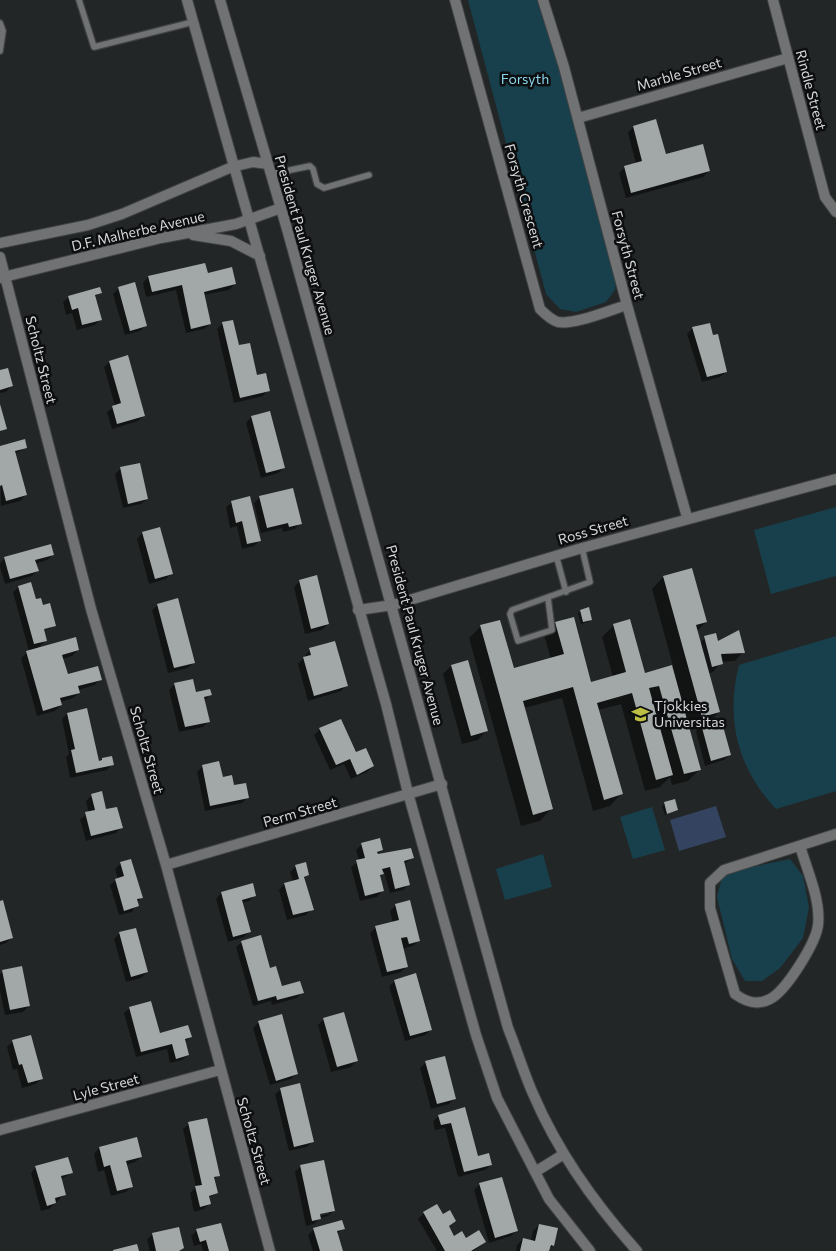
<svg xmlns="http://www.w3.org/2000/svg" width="836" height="1251" font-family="Commissioner,sans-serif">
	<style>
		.green { fill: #18404c }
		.water { fill: #344460 }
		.shadow { fill: #0007; fill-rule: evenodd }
		.building { fill: #a2a7a7 }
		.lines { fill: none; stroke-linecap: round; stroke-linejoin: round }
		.service-casing { stroke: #404343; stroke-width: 8 }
		.minor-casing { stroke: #404343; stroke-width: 12 }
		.tertiary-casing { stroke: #404343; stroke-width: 12 }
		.service { stroke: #717273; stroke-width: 5.5 }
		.minor { stroke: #717273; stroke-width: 10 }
		.tertiary { stroke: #717273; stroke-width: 10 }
		.labels { text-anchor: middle; stroke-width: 5; stroke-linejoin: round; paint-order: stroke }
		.street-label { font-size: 14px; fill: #d6d9d9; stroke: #0d0e0f }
		.park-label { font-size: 14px; fill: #88d5ec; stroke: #0d0e0f }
		.poi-label { font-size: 14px; fill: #d6d9d9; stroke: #0d0e0f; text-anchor: start }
	</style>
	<rect width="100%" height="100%" fill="#232627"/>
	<path class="green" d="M468,0H541L616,280L615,290L606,302L576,312L560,309L546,294Z
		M836,507V576L771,594L754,530Z
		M836,636V791L776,809C738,769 725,719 739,665Z
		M652,807L665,850L633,859L620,817Z
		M543,854L552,887L505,900L496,869Z
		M790,859L803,876L809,907L803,938L780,968L762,981H745L732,959L717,897L722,877L747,868Z"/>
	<path class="water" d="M716,806L726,837L679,851L670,820Z"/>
	<path class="shadow" d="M633,127L665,156L709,171L703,177L626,198L619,173L625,167L636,164L628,133Z
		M207,275L235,284L229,290L203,295L210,324L204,329L186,333L176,290L146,297L143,283L148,277Z
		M119,288L146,325L140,331L125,335L113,294Z
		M100,292L94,298L100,320L95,325L77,330L72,313L66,315L63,302L69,297Z
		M222,324L257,377L268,390L263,396L234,403L217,329Z
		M693,328L726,372L720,377L702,382L687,334Z
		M110,362L144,416L138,421L112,429L107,412L115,406L104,367Z
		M0,372L11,386L6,392L0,393Z
		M251,417L284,468L278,473L261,478L246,423Z
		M0,447H26L15,454L26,495L20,501L1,506Z
		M121,468L147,499L141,504L123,508L115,474Z
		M260,497L300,523L295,529L283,532L282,528L261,533L254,503Z
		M232,502L259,541L254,546L242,549L237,526L230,528L226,507Z
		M142,533L171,574L166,579L149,584L137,539Z
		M53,555L47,560L35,564L37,571L32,576L5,584L0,567V563L5,558Z
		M663,577L706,622L697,631L700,643L705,638L743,652L735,661L721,662L713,672L708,674L719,712L706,724L730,755L724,760L705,766L696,731L702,725L688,729L700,769L688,781L672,785L670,777L660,787L645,791L621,704L598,710L621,794L610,806L593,811L562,698L524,708L551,809L540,821L521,826L469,638L481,626L513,670L551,659L544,635L556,623L591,683L613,677L602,637L614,625L644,674L673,666L652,589Z
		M300,581L328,624L322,630L305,634L294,587Z
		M19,587L42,606L54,625L43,632L46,640L37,649L78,650L72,656L62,659L67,676L100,679L95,685L78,690L79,693L73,698L60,702L61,705L55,711L37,716L21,658L29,651L13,592ZM49,626V629L38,632Z
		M158,605L194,662L188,668L168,673L152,610Z
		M581,611L591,619L588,622L581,624L578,613Z
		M310,650L347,685L341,691L308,701L298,664Z
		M451,666L486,731L478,740L462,744L443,674Z
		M175,684L196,694L210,695L204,701L209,721L203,727L179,732L169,690Z
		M67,714L98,764L102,759L112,764L107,770L70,778L66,757L69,754L62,719Z
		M320,729L356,754L373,766L367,772L351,779L344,764L330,770L314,735Z
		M203,766L222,778L248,797L242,803L205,811L197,772Z
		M92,795L121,827L116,833L86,841L80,819L89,813L86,801Z
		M664,804L677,810L665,815L662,806Z
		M361,845L382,850L375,856L412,858L404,864L409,884L403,890L390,893L384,872L379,878L382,891L377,897L360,901L351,867L359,861L356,850Z
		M121,863L141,897L132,912L119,915L110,885L118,879L115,869Z
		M296,866L308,875L304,879L312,909L306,915L287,920L279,890L284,884L293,882L290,872Z
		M221,893L255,895L249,901L241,903L249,932L244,937L228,942L216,899Z
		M0,902L12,938L6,943L0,945Z
		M396,905L419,940L413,946L402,949L407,966L401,972L382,977L370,933L376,927L393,923L390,911Z
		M120,933L147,972L141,978L126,982L114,939Z
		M242,942L269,969L281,987L302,992L297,998L272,1005L271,1001L253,1006L236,947Z
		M3,971L29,1006L23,1012L5,1015L0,991V974Z
		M395,981L431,1030L425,1035L405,1041L389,986Z
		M130,1008L159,1034L190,1037L185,1043L188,1055L182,1060L170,1063L167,1049L136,1057L124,1013Z
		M281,1015L297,1073L291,1079L270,1085L253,1028L258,1023Z
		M324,1019L356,1061L351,1067L331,1072L318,1025Z
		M13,1041L42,1078L36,1084L22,1088L17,1069L13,1070L7,1047Z
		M426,1062L455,1098L449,1104L431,1109L420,1068Z
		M281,1089L313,1141L307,1147L289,1151L275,1094Z
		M464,1109L477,1157L491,1165L485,1170L458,1177L445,1128L435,1130L433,1121L439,1116Z
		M189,1124L218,1175L214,1180L216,1193L208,1199L209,1204L204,1209L194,1212L190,1193L196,1187L183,1129Z
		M99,1148L141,1157L135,1162L126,1165L131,1187L126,1192L111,1196L104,1170L98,1172L94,1154Z
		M301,1166L334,1211L328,1216L320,1218L314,1224L306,1226L295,1172ZM329,1211V1214L314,1217V1214Z
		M36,1167L71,1173L60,1180L64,1195L49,1209L41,1211L31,1173Z
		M480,1184L517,1231L511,1236L489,1243L474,1190Z
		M424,1213L443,1216L455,1221L449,1227L454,1237L485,1242L474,1251H437L418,1219Z
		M539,1225L553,1245L548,1251H516L517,1245L523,1239L531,1241L533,1231Z
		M343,1228L337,1234L342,1251H313L308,1235L314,1229Z
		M197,1230L228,1251H203L201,1244L194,1246L191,1236Z
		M153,1234L179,1251H150L147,1239Z"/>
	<path class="building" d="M656,119L666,154L703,144L710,171L631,193L624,166L642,161L633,126Z
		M205,263L208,273L232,267L236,284L204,292L211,324L191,329L182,285L152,292L148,276Z
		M135,282L147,326L130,331L118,287Z
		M100,287L102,293L95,295L102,320L82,325L78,308L72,310L68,296Z
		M233,320L239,345L250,343L257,375L266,373L270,391L240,398L222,322Z
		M710,323L713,335L718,334L727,372L707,377L692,327Z
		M128,355L145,416L117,424L112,406L121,403L109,361Z
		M8,368L13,386L0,390V370Z
		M0,404L7,429L0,431Z
		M270,411L285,468L266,473L251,416Z
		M25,439L27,448L15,451L27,495L6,501L2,485L0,486V446Z
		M140,463L148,499L128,504L120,467Z
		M293,488L302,524L289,527L288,523L267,528L259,496Z
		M250,496L261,541L247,544L242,521L236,523L231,501Z
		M160,527L173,574L155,579L142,532Z
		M51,544L54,555L35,560L39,571L10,579L4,557Z
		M692,568L707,622L696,625L720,712L702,717L663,576Z
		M317,575L329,624L311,629L299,580Z
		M31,582L36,599L41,598L43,605L50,603L56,626L44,629L47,641L34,644L18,586Z
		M178,598L195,663L174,668L157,604Z
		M589,607L592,620L583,622L580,610Z
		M574,617L591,682L626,672L613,624L630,619L645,673L672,665L701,770L684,774L659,686L649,688L673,775L656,780L632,693L597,703L623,794L604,800L573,687L523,701L553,809L533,815L480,625L500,620L514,668L564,654L555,622Z
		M739,630L745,653L721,654L723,664L712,667L704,636L716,633L718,641Z
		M76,637L79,650L62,655L68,674L98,666L102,680L78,686L80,693L60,698L62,705L43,711L26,651Z
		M335,641L348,686L314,696L303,657L311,655L309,648Z
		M468,660L488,731L471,736L451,665Z
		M193,679L196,692L210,689L212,695L204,697L210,722L185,727L174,683Z
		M87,708L99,761L102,760V758L112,756L114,765L76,773L71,750L75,749L67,713Z
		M341,719L356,752L366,748L374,766L357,775L350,759L336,765L319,728Z
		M721,719L731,755L711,761L701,724Z
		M219,761L223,777L232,775L234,785L246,783L249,798L210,806L202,765Z
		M102,791L106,809L117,807L123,828L91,836L85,812L95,810L91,794Z
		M675,799L678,810L667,814L664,802Z
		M380,838L383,850L377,852L378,854L411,848L414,858L404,861L410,885L395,889L390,867L382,869L384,874L380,875L384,891L365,896L356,860L365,858L361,843Z
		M131,859L143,898L137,899L139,906L124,911L115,879L124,876L120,862Z
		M306,862L309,875L304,877L314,910L293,915L284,883L299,879L295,865Z
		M253,883L256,896L242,900L251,932L233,937L221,892Z
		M3,900L13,938L0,942V901Z
		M410,900L420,941L409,944L407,937L401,938L408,967L387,972L375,926L399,920L395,904Z
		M136,928L148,972L131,977L119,932Z
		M261,935L270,968L276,966L282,986L300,981L304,993L277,1000L276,996L258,1001L241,941Z
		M22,966L30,1006L10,1010L2,970Z
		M416,973L432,1030L410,1036L394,980Z
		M151,1001L160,1033L188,1025L192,1037L185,1039L189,1055L176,1059L172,1044L141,1052L129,1007Z
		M344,1012L358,1061L337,1067L323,1018Z
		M282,1014L298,1074L276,1081L258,1021Z
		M31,1035L43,1079L28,1083L22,1064L19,1065L12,1040Z
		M445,1056L456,1099L437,1104L425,1061Z
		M300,1083L314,1142L294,1147L280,1088Z
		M465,1107L478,1156L489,1153L492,1165L464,1172L451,1123L441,1125L438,1115Z
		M207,1118L220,1176L214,1177L218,1193L209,1196L211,1204L200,1207L195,1186L202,1185L188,1122Z
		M137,1137L142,1157L126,1161L133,1187L117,1191L110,1165L104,1167L99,1147Z
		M68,1157L73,1173L61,1176L66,1195L55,1198L56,1203L47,1206L35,1166Z
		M324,1160L335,1211L320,1214L321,1219L312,1221L300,1165Z
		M502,1177L518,1231L495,1238L479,1183Z
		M437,1204L443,1214L450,1210L456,1221L449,1226L454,1236L462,1231L466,1238L479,1230L486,1242L471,1251H445L423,1212Z
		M342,1220L345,1229L337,1231L343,1251H320L313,1228Z
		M221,1223L229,1251H209L206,1240L200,1242L196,1229Z
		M539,1224L558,1228L554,1246L551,1245L549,1251H520L523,1238L535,1241Z
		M179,1227L184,1248L179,1251H156L152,1233Z
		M137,1244L139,1251H113V1250Z"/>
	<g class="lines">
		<defs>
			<path id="service" d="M79,0L94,47L193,22
				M0,23L3,31L0,51
				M271,174L310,166L313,169L317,184L324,188L369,175
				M556,555L566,592
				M548,598L552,630L518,641L510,614L512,610L590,582L582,548"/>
			<path id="minor" d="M455,0L540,309C545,314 551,320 558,322C575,325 610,310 627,305
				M543,0L564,67L627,305L687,517
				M773,0L825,197L836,212
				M578,118L788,58
				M0,257L91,609L166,865L270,1251
				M358,610L393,605L582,548L836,479
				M800,846C807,870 821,900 818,925C816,943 786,991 770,999C757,1006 746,1002 735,994L710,908V883L724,870L836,834
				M166,865L442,784
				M0,1130L220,1070"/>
			<path id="tertiary" d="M187,0L386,704L408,793L476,1035L497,1098L549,1199L590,1251
				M220,0L287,229L508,1028C517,1050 524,1074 534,1096C559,1154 595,1204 637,1251
				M193,235L231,241L260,256
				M0,243L88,225L122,214L232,167L253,162L268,164
				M0,278L161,238L236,224L281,208
				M535,1172L564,1154"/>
		</defs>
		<use href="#service" class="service-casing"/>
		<use href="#minor" class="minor-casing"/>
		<use href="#tertiary" class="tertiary-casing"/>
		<use href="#service" class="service"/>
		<use href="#minor" class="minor"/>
		<use href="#tertiary" class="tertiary"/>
	</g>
	<defs>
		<symbol id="school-bare" viewBox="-9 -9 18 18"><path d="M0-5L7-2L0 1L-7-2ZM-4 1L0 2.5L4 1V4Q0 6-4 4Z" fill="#bcbf44" stroke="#0d0e0f" stroke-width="2.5" paint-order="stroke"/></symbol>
	</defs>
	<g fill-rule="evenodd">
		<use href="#school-bare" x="628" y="702" width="25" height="25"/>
	</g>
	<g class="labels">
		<g class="street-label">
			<text transform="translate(679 74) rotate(-16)" y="5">Marble Street</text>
			<text transform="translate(811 90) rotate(75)" y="5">Rindle Street</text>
			<text transform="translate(524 196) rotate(74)" y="5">Forsyth Crescent</text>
			<text transform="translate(138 231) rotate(-13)" y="5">D.F. Malherbe Avenue</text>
			<text transform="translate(305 245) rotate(74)" y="5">President Paul Kruger Avenue</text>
			<text transform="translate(628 255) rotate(75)" y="5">Forsyth Street</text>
			<text transform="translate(41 360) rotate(76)" y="5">Scholtz Street</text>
			<text transform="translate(593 530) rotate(-16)" y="5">Ross Street</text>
			<text transform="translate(415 635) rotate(75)" y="5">President Paul Kruger Avenue</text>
			<text transform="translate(147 750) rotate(74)" y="5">Scholtz Street</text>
			<text transform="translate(300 812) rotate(-16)" y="5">Perm Street</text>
			<text transform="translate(106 1087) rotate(-15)" y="5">Lyle Street</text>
			<text transform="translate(254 1141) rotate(74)" y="5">Scholtz Street</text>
		</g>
		<g class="park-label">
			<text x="525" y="84">Forsyth</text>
		</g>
		<g class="poi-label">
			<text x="654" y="711">Tjokkies<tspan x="654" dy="16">Universitas</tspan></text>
		</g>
	</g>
</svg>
